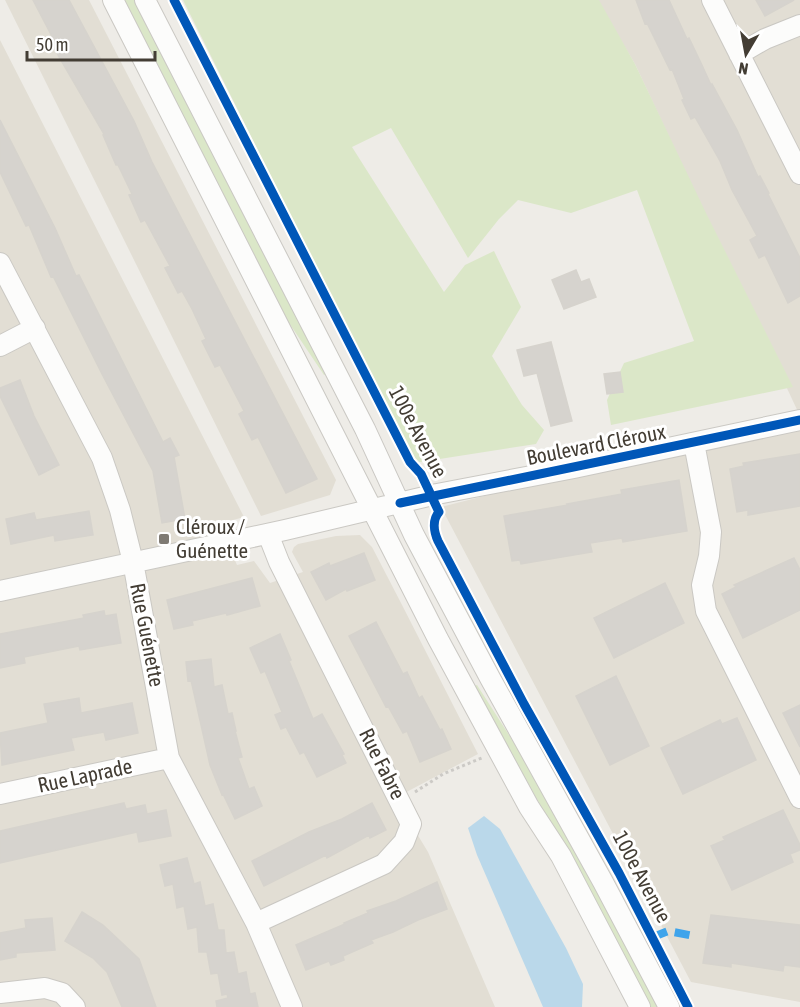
<svg xmlns="http://www.w3.org/2000/svg" width="800" height="1007" font-family="'Asap Condensed',sans-serif">
	<style>
		.residential { fill: #e2ded4 }
		.green { fill: #dbe7c8 }
		.water { fill: #bad8ea }
		.building { fill: #d6d3ce; stroke: #d6d3cd; stroke-width: 1.5 }
		.lines { fill: none; stroke-linecap: round; stroke-linejoin: round }
		.minor-casing { stroke: #cac8c3; stroke-width: 22 }
		.path { stroke: #cccac6; stroke-width: 3; stroke-dasharray: 3 3; stroke-linecap: butt }
		.minor { stroke: #fcfcfb; stroke-width: 20 }
		.quiet { stroke: #3fa4eb; stroke-width: 8; stroke-dasharray: 15 8; stroke-linecap: butt }
		.cycleway-casing { stroke: #fff; stroke-width: 13 }
		.cycleway { stroke: #0057b8; stroke-width: 9 }
		.poi-dot { fill: #7f7a73; stroke: #fff; stroke-width: 2 }
		.labels { text-anchor: middle; stroke-width: 6; stroke-linejoin: round; paint-order: stroke }
		.street-label { font-size: 21px; fill: #433d34; stroke: #fff }
		.poi-label { font-size: 21px; fill: #433d34; stroke: #fff; text-anchor: start }
	</style>
	<rect width="100%" height="100%" fill="#eeece7"/>
	<path class="residential" d="M5,0H89L336,480L330,495L261,516Z
		M597,0H800V416L635,64Z
		M0,40L244,517L219,524L237,565L254,561L270,583L303,572L292,552L294,547L298,544L336,536L360,535L372,547L401,603L478,754L399,796L411,824L428,852L495,1007H0Z
		M800,420V1002L691,982L441,507L694,443Z"/>
	<path class="green" d="M122,0H136L326,374L324,375L281,311Z
		M183,0H599L635,64L706,213L793,387L611,425L607,400L624,363L694,341L637,190L571,213L518,200L499,219L468,258L391,128L352,147L444,292L465,265L494,251L521,307L492,356L522,405L544,430L536,444L414,463Z
		M477,685L534,774L661,1007H648L563,846L474,686Z"/>
	<path class="water" d="M484,816L500,829L566,948L583,984L582,1007H543L477,855L468,828Z"/>
	<path class="building" d="M33,0H69L134,121L152,162L317,479L286,493L258,437L252,440L239,414L244,411L220,365L215,367L202,341L206,339L192,309L182,291L178,293L165,268L170,266L145,220L141,222L129,195L132,194L118,165H116L103,135L104,134L55,50L58,48Z
		M636,0H669L687,39L689,38L701,63L711,85L712,84L737,130L758,177L760,176L769,193L768,194L800,258V296L788,303L765,255L759,258L750,240L757,236L732,190L720,161L695,117L691,119L682,100L684,99L672,69L670,70L647,23L645,24Z
		M756,0H794L765,16Z
		M0,120L55,228L76,276L79,275L163,442L170,438L179,455L174,457L185,519L162,523L153,471L102,374L53,276L51,277L29,225L26,226L0,172Z
		M576,270L581,282L589,279L596,297L564,309L552,280Z
		M551,342L572,421L551,426L537,373L524,376L517,350Z
		M620,372L623,392L607,394L604,374Z
		M20,380L34,416L59,465L39,475L0,396V388Z
		M800,454V506L748,515V510L737,512L730,469L744,466L743,463Z
		M679,480L687,531L623,542L622,538L590,543L592,552L521,564L520,560L512,561L504,516L568,505L567,504L622,494L621,490Z
		M89,511L93,535L55,541L54,535L11,544L6,519L34,513L36,520Z
		M364,553L375,580L347,591L346,589L326,600L311,572L329,563L330,566Z
		M794,558L800,570V610L743,638L722,594L736,587L734,585Z
		M252,578L260,606L227,615L226,613L192,621L193,625L174,629L167,600Z
		M665,583L684,623L614,658L594,618Z
		M104,611L105,616L116,614L121,643L80,650L79,646L24,657L25,663L0,668V634L84,618L83,615Z
		M376,622L403,674L407,672L419,698L422,696L440,730L442,729L451,749L420,762L407,731L403,733L388,706L386,707L349,636Z
		M280,634L291,660L289,661L313,719L322,714L344,754L342,755L346,763L317,777L304,752L300,754L286,727L281,729L275,715L282,712L265,671L261,673L250,648Z
		M211,659L214,687L222,685L228,714L232,713L236,731H235L242,757L238,758L249,789L254,787L262,806L235,819L223,794L222,795L210,765L191,680L188,681L186,662Z
		M616,676L649,746L610,765L576,696Z
		M79,698L81,713L132,703L138,733L106,740L104,732L71,738L74,750L2,765L0,733L48,723L44,704Z
		M800,705V747L783,713Z
		M737,718L756,760L683,794L661,748L720,720L722,724Z
		M124,803L126,809L145,805L147,814L166,810L171,836L139,842L137,832L0,863V831Z
		M372,803L386,830L370,838L369,835L327,858L326,855L264,886L252,861L309,832L342,819Z
		M783,810L800,845V850L790,854L793,862L732,890L711,846L725,840L723,837Z
		M187,858L194,884L200,882L205,906L213,904L218,930H224L226,953L234,952L238,974L246,972L250,994L255,993L258,1007H217L216,1001L228,998L227,994L222,995L218,973L211,974L207,952H199L197,927L188,929L184,906L177,908L173,884L165,886L160,865Z
		M437,882L447,909L418,920L393,932L371,940L373,943L343,956L344,960L331,965L329,961L306,970L296,945L345,924L344,923L368,913L367,911L396,901Z
		M82,912L103,925L139,959L156,1007H122L107,972L93,958L65,941Z
		M711,915L800,925V967L784,965L783,971L731,963V967L703,963Z
		M52,918L55,950L16,953V957L0,960V933L26,928L25,920Z"/>
	<g class="lines">
		<defs>
			<path id="minor" d="M113,0L438,639L529,807L561,856L640,1007
				M145,0L365,429L414,535L490,678L603,882L669,1007
				M712,0L800,174
				M739,54L765,39L800,25
				M0,263L102,458L120,510L133,562L169,758L256,923L292,1007
				M0,346L35,328
				M694,443L711,532L709,556L702,585L706,611L800,798
				M0,591L285,530L437,494L574,468L800,420
				M0,794L169,758
				M256,923L384,864L404,842L411,824L279,562L268,534
				M0,993L45,988L62,993L75,1007"/>
		</defs>
		<use href="#minor" class="minor-casing"/>
		<path class="path" d="M415,792L443,774L484,757"/>
		<use href="#minor" class="minor"/>
		<path class="quiet" d="M653,937L668,931L694,936"/>
		<defs>
			<path id="cycleway" d="M174,0L410,462L421,474L439,512C432,520 434,532 438,541L524,704L619,873L688,1007
				M400,503L800,420"/>
		</defs>
		<use href="#cycleway" class="cycleway-casing"/>
		<use href="#cycleway" class="cycleway"/>
	</g>
	<rect class="poi-dot" x="158" y="533" width="12" height="12" rx="3"/>
	<g class="labels">
		<g class="street-label">
			<text transform="translate(418 432) rotate(62)" y="7">100e Avenue</text>
			<text transform="translate(596 445) rotate(-11)" y="7">Boulevard Cléroux</text>
			<text transform="translate(147 635) rotate(79)" y="7">Rue Guénette</text>
			<text transform="translate(382 764) rotate(63)" y="7">Rue Fabre</text>
			<text transform="translate(85 776) rotate(-12)" y="7">Rue Laprade</text>
			<text transform="translate(642 877) rotate(62)" y="7">100e Avenue</text>
		</g>
		<g class="poi-label">
			<text x="176" y="534">Cléroux /<tspan x="176" dy="24">Guénette</tspan></text>
		</g>
	</g>
	<g transform="translate(746 54) rotate(190)" stroke="#ffffff" stroke-width="4.5" paint-order="stroke">
	<path d="M0-4.5L10 22L0 15L-10 22Z" fill="#433d34"/>
	<text y="-9" font-size="16" font-weight="bold" text-anchor="middle" fill="#433d34">N</text>
	</g>
	<path d="M27 51v9h128v-9" fill="none" stroke="#433d34" stroke-width="3"/>
	<text x="36" y="51" font-size="18" fill="#433d34" stroke="#ffffff" stroke-width="4.5" paint-order="stroke">50 m</text>
</svg>
